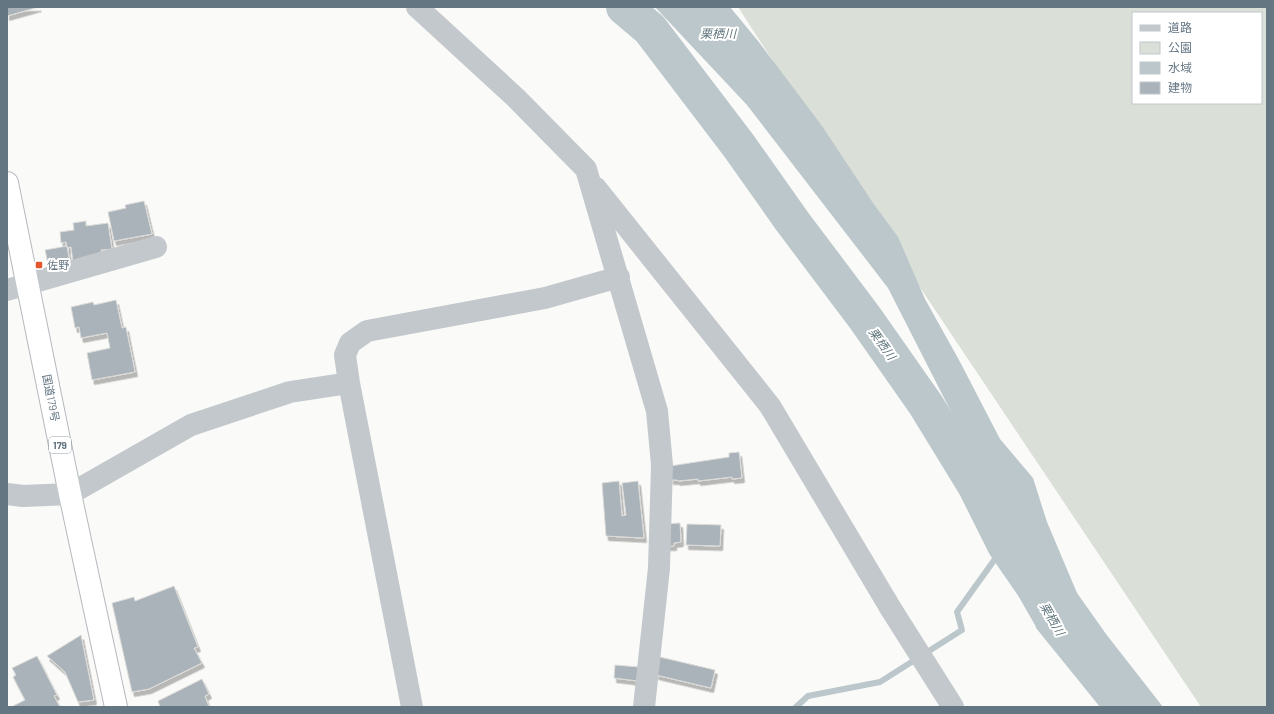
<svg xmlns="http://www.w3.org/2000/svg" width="1274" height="714" font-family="Barlow,'Noto Sans JP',sans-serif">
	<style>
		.green { fill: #dadfd7; fill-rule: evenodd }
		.water { fill: #bbc7cb }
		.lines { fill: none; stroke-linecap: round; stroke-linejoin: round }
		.stream { stroke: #bbc7cb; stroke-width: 6 }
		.river { stroke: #bbc7cb; stroke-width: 36 }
		.building { fill: #aab3b9; stroke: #dcdcda; filter: url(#shadow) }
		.highway-casing { stroke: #b4b9bd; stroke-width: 24 }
		.minor { stroke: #c3c8cc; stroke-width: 22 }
		.highway { stroke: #fff; stroke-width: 22 }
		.poi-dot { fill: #e4572e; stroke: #fff; stroke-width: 1.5 }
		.labels { text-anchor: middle; stroke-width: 4; stroke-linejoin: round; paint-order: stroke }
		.shield { fill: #fff; stroke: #939fa8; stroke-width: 1 }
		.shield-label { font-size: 10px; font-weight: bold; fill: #657683 }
		.poi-label { font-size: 11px; fill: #657683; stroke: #fff; text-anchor: start }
		.street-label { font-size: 11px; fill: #657683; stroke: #fff }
		.water-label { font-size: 12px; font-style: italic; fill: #60757c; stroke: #fff }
	</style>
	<defs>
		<filter id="shadow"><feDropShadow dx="2.5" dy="4.5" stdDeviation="0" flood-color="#0004"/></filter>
	</defs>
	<rect width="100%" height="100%" fill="#fafaf8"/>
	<path class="green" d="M738,7H1267V707H1201L909,271ZM1133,13H1261V103H1133Z"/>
	<path class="water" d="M655,7H730L758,41L822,126L873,203L898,237L925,299L959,360L1000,439L1033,478L1047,522L1077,593L1106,634L1163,707H1100L1036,628L1018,543L888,288L747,105Z"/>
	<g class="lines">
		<path class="stream" d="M796,707L808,696L880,682L962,630L957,612L1005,545"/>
		<path class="river" d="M624,7L650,29L739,146L792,221L865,318L926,405L975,485L1005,545L1034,587L1050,615"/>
	</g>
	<path class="building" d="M7,7H39L7,16Z
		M144,201L152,234L114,241L108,212L126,208L125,205Z
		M86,221V226L108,223L112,249L101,250L102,258L73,262L71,247L67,248L66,242L61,243L60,232L74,230L73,223Z
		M67,246L70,264L49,268L45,250Z
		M116,300L122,328L126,327L135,372L92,380L87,353L110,348L107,333L81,338L79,327L75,328L71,307L93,302L94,305Z
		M739,452L742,478L732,479V477L698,481V479L678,481L677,480H671L670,466L729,457V453Z
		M619,481L622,516L626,515L622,483L638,481L644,538L606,536L602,483Z
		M680,523L681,542L674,543V546H666L665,524Z
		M687,524L721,525L720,546L686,545Z
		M174,586L198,647L194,648L202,663L149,689L132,692L112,603L134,597L135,601Z
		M81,635L94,700L78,702L65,672L47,656Z
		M37,656L57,695L54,696L60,707H11L25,700L13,677L16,675L12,668Z
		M660,657L715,670L711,688L656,675Z
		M615,665L639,667L638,681L614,678Z
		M202,679L209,694L205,696L209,707H160L158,701Z"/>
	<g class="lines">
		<defs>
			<path id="highway" d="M7,183L70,494L116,707"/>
		</defs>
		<use href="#highway" class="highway-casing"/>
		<path class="minor" d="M417,7L516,98L586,169L657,411L662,465L659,568L644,707
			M596,188L770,406L891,609L953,707
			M7,290L156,247
			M7,494L23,496L70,494L191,425L290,392L349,383
			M412,707L349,383L345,355L350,343L367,331L545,298L619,277"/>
		<use href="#highway" class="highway"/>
	</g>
	<rect class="poi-dot" x="35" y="261" width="8" height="8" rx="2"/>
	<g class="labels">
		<rect class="shield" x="49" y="437" width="22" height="16" rx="3"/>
		<g class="shield-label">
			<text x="60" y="449">179</text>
		</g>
		<g class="poi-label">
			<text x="47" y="269">佐野</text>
		</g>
		<g class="street-label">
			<text transform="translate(51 398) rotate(79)" y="4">国道179号</text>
		</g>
		<g class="water-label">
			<text x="718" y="38">栗栖川</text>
			<text transform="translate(882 344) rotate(54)" y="4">栗栖川</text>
			<text transform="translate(1052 619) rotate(60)" y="4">栗栖川</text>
		</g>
	</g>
	<rect width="1274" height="714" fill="none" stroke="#657683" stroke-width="16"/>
	<rect x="1132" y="12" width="130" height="92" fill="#ffffff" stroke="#c1c8cd"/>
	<rect x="1140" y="25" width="20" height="6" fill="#c3c8cc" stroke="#c1c8cd"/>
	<text x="1168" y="32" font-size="12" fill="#657683">道路</text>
	<rect x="1140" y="42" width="20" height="12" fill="#dadfd7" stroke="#c1c8cd"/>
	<text x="1168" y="52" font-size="12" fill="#657683">公園</text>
	<rect x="1140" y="62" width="20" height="12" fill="#bbc7cb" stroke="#c1c8cd"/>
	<text x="1168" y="72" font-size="12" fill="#657683">水域</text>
	<rect x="1140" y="82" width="20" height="12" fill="#aab3b9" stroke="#c1c8cd"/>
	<text x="1168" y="92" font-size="12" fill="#657683">建物</text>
</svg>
